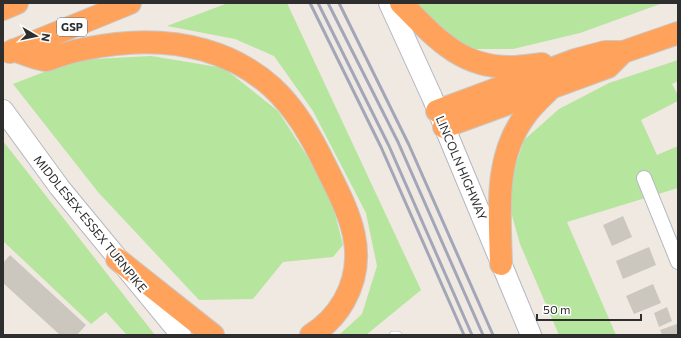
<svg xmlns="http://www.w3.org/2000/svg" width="681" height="338" font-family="Commissioner,sans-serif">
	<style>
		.green { fill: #b6e59e }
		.building { fill: #cbc7bf }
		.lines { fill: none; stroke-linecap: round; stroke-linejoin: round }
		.lane-casing { stroke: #b4b7c1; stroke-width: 8 }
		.street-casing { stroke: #b4b7c1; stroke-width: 16 }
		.secondary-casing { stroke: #b4b7c1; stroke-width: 22 }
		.highway-casing { stroke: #c9c9c9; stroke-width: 24 }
		.lane { stroke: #fff; stroke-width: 7 }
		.street { stroke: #fff; stroke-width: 14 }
		.secondary { stroke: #fff; stroke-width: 20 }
		.highway { stroke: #ffa35c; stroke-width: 22 }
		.rail { stroke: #a3a6b8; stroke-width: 3 }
		.labels { text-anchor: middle; stroke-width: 4; stroke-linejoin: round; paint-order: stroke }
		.shield { fill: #fff; stroke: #6d6d6d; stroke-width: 1 }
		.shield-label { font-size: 11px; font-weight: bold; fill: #2e2e2e }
		.street-label { font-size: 12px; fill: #2e2e2e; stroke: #fff }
	</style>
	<rect width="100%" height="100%" fill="#efe9e1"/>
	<path class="green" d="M228,3H287L421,290L366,335H339L362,314L377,266L366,213L313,111L274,56L235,39L167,26Z
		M417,3H663L580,33L513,49H473L428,31Z
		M151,56L224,68L278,111L329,190L343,245L333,257L283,262L253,299L199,300L98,192L13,84L75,60Z
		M678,60V81L672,84L678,95V101L641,120L657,155L678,146V188L567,222L616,335H559L520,244L506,194L524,140L559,109L609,83Z
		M3,141L155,335H127L106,312L91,324L3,241Z"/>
	<path class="building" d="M623,216L632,237L612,246L603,225Z
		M649,247L656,265L623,279L616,261Z
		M10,255L86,325L77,335H60L3,283V263Z
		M653,284L661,303L634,314L626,296Z
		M667,307L672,321L659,327L654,313Z
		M677,324L678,335H662L660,330Z"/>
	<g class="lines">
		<defs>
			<path id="lane" d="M393,335H398"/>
			<path id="street" d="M644,178L678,262"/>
			<path id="secondary" d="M389,3L432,97L531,335
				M3,110L60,188L181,335"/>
			<path id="highway" d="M401,3C434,36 460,68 511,67C521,67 532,65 542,64
				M3,9L17,3
				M14,50C21,53 40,60 46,60C50,60 54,57 58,56C66,53 75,51 84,49C122,41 166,39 204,50C229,57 253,70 272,87C296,109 312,138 326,167C348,211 371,253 344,301C336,315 324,327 311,335
				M10,52L130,3
				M437,111L575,60L605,52H623L678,33
				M444,127L608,67L623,52
				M117,259L213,335
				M501,264C500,214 493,159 525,116C531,107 540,99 548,91"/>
		</defs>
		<use href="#lane" class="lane-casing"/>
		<use href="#street" class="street-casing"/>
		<use href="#secondary" class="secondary-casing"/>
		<use href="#highway" class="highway-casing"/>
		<use href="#lane" class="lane"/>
		<use href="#street" class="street"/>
		<use href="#secondary" class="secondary"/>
		<use href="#highway" class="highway"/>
		<path class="rail" d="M310,3L381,147L464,335
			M318,3L389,146L472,335
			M328,3L398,142L483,335
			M339,3L409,145L493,335"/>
	</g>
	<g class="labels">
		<rect class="shield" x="57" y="18" width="30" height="18" rx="3"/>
		<g class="shield-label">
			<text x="72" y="31">GSP</text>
		</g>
		<g class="street-label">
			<text transform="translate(461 168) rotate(67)" y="4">LINCOLN HIGHWAY</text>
			<text transform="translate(90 224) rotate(51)" y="4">MIDDLESEX-ESSEX TURNPIKE</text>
		</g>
	</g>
	<rect width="681" height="338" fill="none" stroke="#2e2e2e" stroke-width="8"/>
	<g transform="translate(36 36) rotate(99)" stroke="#ffffff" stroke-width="3" paint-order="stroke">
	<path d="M0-3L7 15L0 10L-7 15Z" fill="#2e2e2e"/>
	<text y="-6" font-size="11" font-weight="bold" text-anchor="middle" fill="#2e2e2e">N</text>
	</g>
	<path d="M537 314v6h104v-6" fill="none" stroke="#2e2e2e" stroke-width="2"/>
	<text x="543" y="314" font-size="12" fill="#2e2e2e" stroke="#ffffff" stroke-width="3" paint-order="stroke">50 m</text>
</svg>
